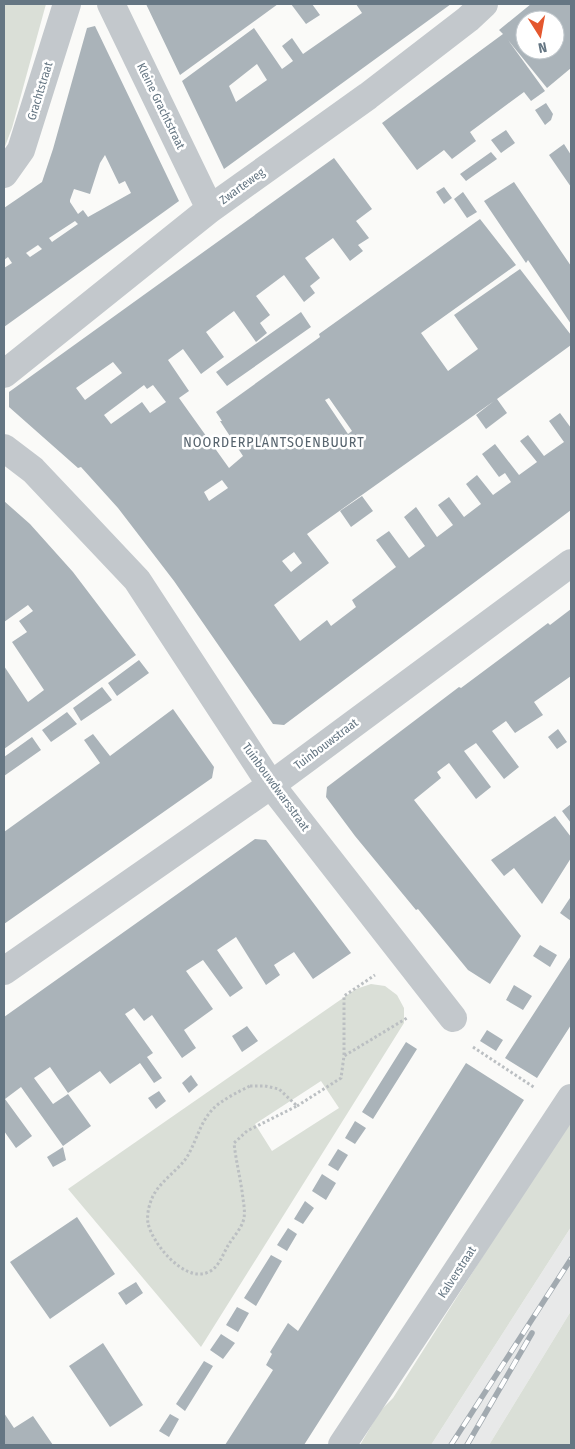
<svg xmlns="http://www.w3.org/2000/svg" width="575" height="1449" font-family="'Fira Sans Condensed',sans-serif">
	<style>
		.built { fill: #e8e9e9 }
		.green { fill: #dadfd7; fill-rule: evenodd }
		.building { fill: #aab3b9; fill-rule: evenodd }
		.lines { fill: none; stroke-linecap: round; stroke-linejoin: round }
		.path { stroke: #bbbfc2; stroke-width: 3; stroke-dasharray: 2.5 2.5; stroke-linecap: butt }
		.street { stroke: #c3c8cc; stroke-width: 28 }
		.rail-casing { stroke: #a2aab0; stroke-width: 5.5 }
		.rail { stroke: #fff; stroke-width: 4; stroke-dasharray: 11; stroke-linecap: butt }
		.labels { text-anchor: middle; stroke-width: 5; stroke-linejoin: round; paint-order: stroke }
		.street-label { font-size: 12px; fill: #657683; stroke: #fff }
		.neighbourhood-label { font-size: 14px; letter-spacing: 1px; fill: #57646e; stroke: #fff }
	</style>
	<rect width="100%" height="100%" fill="#fafaf8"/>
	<path class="built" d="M571,1227V1311L489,1445H431Z"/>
	<path class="green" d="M4,4H46L12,128L4,149Z
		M371,984L385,986L397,995L404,1008V1023L201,1347L68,1189L356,989ZM321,1081L339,1108L272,1151L255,1124Z
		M571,1117V1227L431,1445H360L380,1411L393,1398Z
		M571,1311V1445H489Z"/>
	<path class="building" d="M146,4H278L180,75Z
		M291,4H312L320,15L306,24Z
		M356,4H451L224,169L182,81L254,28L282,69L293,61L282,46L292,38L303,54L362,13ZM257,64L267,80L236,102L229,86Z
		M531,4H571V48L570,49L571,50V68L547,88L508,40L545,91L531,101L524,92L470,132L476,141L452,159L444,150L417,170L382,123L503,34L499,30ZM525,20H555V50H525Z
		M95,26L179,201L4,327V268L12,263L8,257L4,260V208L42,182L53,149L87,28ZM105,155L119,184L125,181L131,193L88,217L83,210L78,214L70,202V200L74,189L90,194L100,163ZM75,221L78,224L52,242L49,238ZM38,245L42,249L30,257L26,253Z
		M546,103L553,114L551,120L545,125L535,110Z
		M506,130L515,143L501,153L491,140Z
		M564,144L571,155V187L549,155Z
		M491,152L497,159L466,181L460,174Z
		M334,158L372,209L356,221L369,238L358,245L363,251L350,261L333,238L305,258L320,278L310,286L315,293L304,302L284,275L256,296L270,315L260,323L267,333L256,342L234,311L206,332L224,357L201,374L183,349L168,360L189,391L179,398L229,468L243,456L220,421H222L216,412L320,337L319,334L480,219L516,265L421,333L448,371L478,349L454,315L520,269L571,335V345L497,399L507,413L486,429L476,415L494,401L307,534L329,563L274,605L300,641L327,620L331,626L356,607L352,600L396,567L376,540L389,531L409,558L425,546L404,517L416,507L437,537L453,525L438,505L449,497L464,517L481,504L466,484L477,475L493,495L511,482L505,473L499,477L482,454L495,444L519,475L537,462L520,441L528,435L544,456L564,442L549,421L560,413L571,428V510L284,725L273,724L174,581L118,508L81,467L78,468L9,407V392ZM113,362L122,373L85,400L76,388ZM144,385L147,389L153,385L166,402L150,413L142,402L111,424L104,415ZM329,398L352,431L348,434L325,400ZM222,480L228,488L209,501L204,492ZM294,552L302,563L291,572L282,561Z
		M514,182L571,266V324L528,260L526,263L484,201Z
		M444,187L452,198L444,204L436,192Z
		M463,192L477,212L467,218L454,199Z
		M301,312L311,327L227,386L216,372Z
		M362,496L373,511L351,527L340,511Z
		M4,501L30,524L73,572L136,655L4,749V666L28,702L44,690L12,642L27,632L19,621L33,611L28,605L4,622Z
		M571,609V676L534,702L543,715L515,733L506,721L492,731L519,767L504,779L476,743L464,751L491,787L476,799L449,763L437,772L441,778L414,800L521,936L490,984L468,970L418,909L416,910L355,836L326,797L327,787L459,687L461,688L548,623L550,625Z
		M139,660L149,673L117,696L108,683Z
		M102,687L112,700L81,721L73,708Z
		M173,709L214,767L212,778L4,924V832L100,763L84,740L93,734L110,756Z
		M67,712L77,724L51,742L42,730Z
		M558,729L567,742L557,749L548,737Z
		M32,737L41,750L4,776V757Z
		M571,804V823L562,811Z
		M555,816L571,837V858L542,904L514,868L504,876L491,860Z
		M255,839L266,840L351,953L313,979L294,952L274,965L280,975L266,985L236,937L217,950L243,988L230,997L203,960L186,971L213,1009L184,1030L196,1048L182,1058L152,1015L144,1021L134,1008L125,1014L153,1053L147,1057L162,1078L154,1083L140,1063L110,1084L100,1071L68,1093L50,1067L34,1078L53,1104L68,1094L91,1126L63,1146L21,1087L5,1099L32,1136L16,1148L4,1131V1017Z
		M570,898L571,899V921L560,913Z
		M540,945L557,955L550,967L533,956Z
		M571,956V1025L537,1078L505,1058Z
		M514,985L532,996L523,1010L506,1000Z
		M247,1026L258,1041L242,1052L232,1036Z
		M487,1030L503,1040L496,1051L480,1041Z
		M406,1042L417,1049L373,1119L362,1112Z
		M466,1063L524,1100L304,1445H225L273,1370L266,1365L272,1354L270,1352L288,1323L298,1331Z
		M191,1075L198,1085L189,1093L182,1083Z
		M159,1091L166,1101L156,1109L148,1098Z
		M355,1121L366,1128L355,1144L345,1138Z
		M63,1147L66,1160L53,1167L47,1157Z
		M338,1149L348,1155L338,1171L328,1165Z
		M322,1174L336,1183L326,1200L312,1191Z
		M305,1201L314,1208L303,1224L294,1219Z
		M77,1217L115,1274L50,1319L10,1262Z
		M288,1228L297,1234L287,1251L277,1245Z
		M271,1255L282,1261L256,1306L244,1298Z
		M136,1282L143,1293L126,1305L118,1293Z
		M237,1307L249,1313L238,1332L226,1325Z
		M221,1334L235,1343L223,1359L210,1350Z
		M103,1343L143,1405L110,1427L69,1366Z
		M204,1361L213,1366L185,1411L176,1404Z
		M4,1413L14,1428L33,1416L53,1445H4Z
		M170,1414L179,1419L169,1437L159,1431Z"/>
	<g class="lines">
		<path class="path" d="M473,1047L535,1088
			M344,1055V996L375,975
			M250,1086H265L279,1089L297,1106L247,1131L234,1143C236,1162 241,1180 243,1199C244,1205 245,1212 244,1218C242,1228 234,1236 229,1244C222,1255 219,1269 206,1273C183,1281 152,1243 148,1223C147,1218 148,1209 150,1204C155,1184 176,1173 187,1157C196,1142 200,1123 212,1110C221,1100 238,1092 250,1086Z
			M297,1106L341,1078L344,1056L407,1018"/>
		<path class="street" d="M111,4L210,209
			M4,174L21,150L67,4
			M4,374L210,209L368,96L468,19L484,4
			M4,448L33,470L137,580L271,785L453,1018
			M4,971L271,785L571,563
			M342,1445L571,1098"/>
		<defs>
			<path id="rail" d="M451,1445L571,1259
				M467,1445L532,1333"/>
		</defs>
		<use href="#rail" class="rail-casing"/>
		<use href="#rail" class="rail"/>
	</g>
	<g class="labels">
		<g class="street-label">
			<text transform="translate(40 91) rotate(-73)" y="4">Grachtstraat</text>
			<text transform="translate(161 106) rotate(64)" y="4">Kleine Grachtstraat</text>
			<text transform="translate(242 186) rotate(-36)" y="4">Zwarteweg</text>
			<text transform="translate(326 744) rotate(-37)" y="4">Tuinbouwstraat</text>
			<text transform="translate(276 787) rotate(54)" y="4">Tuinbouwdwarsstraat</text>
			<text transform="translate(457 1272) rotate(-57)" y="4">Kalverstraat</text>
		</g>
		<g class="neighbourhood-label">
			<text x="274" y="447">NOORDERPLANTSOENBUURT</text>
		</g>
	</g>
	<rect width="575" height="1449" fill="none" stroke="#657683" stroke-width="10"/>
	<g transform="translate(540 35) rotate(169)"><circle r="24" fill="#ffffff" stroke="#c1c8cd"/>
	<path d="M0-4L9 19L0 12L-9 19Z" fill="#e4572e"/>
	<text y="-8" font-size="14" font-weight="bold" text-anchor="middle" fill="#657683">N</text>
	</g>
</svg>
